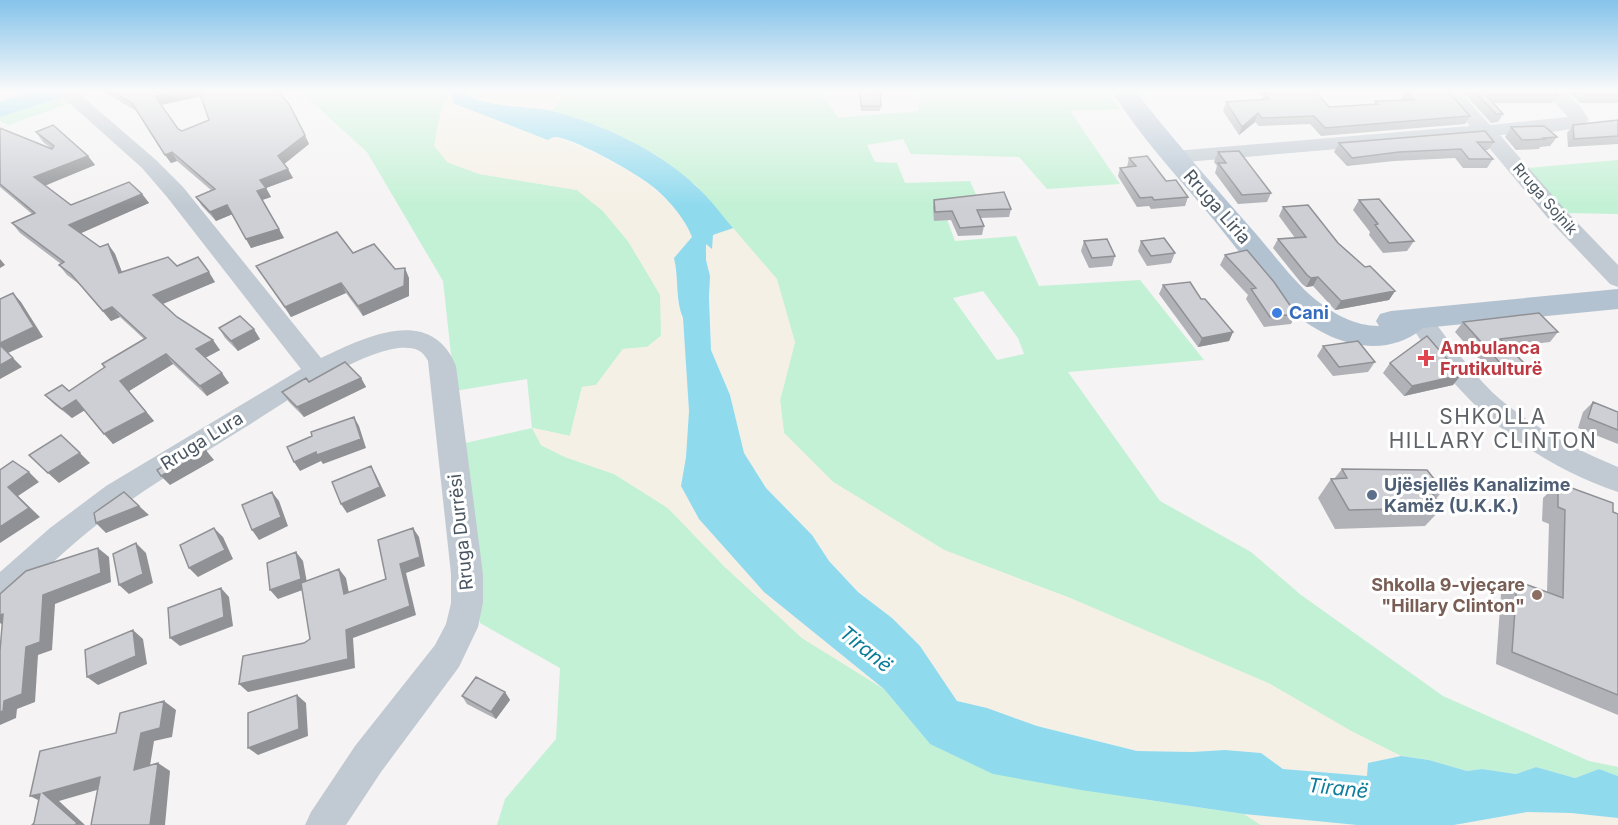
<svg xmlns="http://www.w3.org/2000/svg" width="1618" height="825" font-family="Inter,sans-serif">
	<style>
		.green { fill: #c3f1d5; fill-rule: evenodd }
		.sand { fill: #f5f0e5 }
		.water { fill: #90daee }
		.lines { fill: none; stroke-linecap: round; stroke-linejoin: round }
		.minor { fill: #c1cad2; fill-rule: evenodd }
		.major { fill: #b3c2d1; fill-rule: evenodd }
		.wall { fill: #b0b2b7; fill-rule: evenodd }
		.shaded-wall { fill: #909195 }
		.building { fill: #cdcfd5; stroke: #909195; stroke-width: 1.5 }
		.shop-dot { fill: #3f7fe0; stroke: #fff; stroke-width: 2 }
		.health-dot { fill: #e0444e; stroke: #fff; stroke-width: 2 }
		.service-dot { fill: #5c6f8a; stroke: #fff; stroke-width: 2 }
		.education-dot { fill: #8d6e63; stroke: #fff; stroke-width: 2 }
		.labels { text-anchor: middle; stroke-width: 6; stroke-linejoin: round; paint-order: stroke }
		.far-street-label { font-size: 15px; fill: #4a5661; stroke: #fff }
		.street-label { font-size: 18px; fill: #4a5661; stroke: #fff }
		.shop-label { font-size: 18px; font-weight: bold; fill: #366cbe; stroke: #fff; text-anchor: start }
		.health-label { font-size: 18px; font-weight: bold; fill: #be3a42; stroke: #fff; text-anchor: start }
		.service-label { font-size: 18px; font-weight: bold; fill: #4e5e75; stroke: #fff; text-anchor: start }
		.education-label { font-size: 18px; font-weight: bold; fill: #785e54; stroke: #fff; text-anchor: end }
		.water-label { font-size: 20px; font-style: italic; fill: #0c7c9b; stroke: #fff }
		.quarter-label { font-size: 21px; letter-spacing: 1.5px; fill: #5f6368; stroke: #fff }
	</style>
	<rect width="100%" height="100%" fill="#f5f3f3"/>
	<path class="green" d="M300,91H450L440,114L447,162L480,174L577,190L603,211L628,241L661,295V336L647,347L623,349L596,385L582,387L570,436L533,428L541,445L565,457L614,474L668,508L724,566L802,638L884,689L930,744L1142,799L1244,814L1261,825H497L505,799L556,739L560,668L480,623L461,444L532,428L527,379L455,391L443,281L367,152Z
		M566,91H821L838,118L918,111L921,91H1105L1120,109L1070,111L1120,184L1047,189L1019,157L911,154L903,139L867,145L875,162L897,163L905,183L970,181L977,197L941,203L955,241L1016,236L1039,286L1140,280L1204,360L1068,372L1160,501L1251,552L1301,595L1443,696L1589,761L1618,767V776L1599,769L1575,778L1536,767L1516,774L1482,769L1467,771L1429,760L1401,756L1351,731L1270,684L1070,598L944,550L833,482L784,433L780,400L795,342L697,186L658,156L611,132L552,111ZM983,291L1018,338L1024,354L997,360L953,298Z
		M63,97L71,103L8,125L0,121V117Z
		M1618,160V214L1564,213L1527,168Z"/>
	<path class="sand" d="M465,91H566L552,111C533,109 476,106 465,91Z
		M449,95L453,103C525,129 661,159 692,237L674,258C679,278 674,300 683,318L689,411L686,457L681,486L699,519L764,592L884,689L802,638L724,566L668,508L615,474L565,457L541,445L532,428L570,436L582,387L596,385L623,349L647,347L661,336L660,295L628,241L603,211L577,190L479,174L447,162L434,146L440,114Z
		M733,228L777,279L795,342L780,400L784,433L833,482L944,550L1070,598L1270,684L1351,731L1401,756L1390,758L1368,776L1283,769L1261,753L1225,750L1192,752L1137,751L1037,726L987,708L957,701L920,646L892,618L859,592L829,561L812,535L766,488L744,453L730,395L711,350L710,276L706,260V243L713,235Z
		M1527,812L1571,813L1618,818V825H1454Z
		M1244,814L1359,825H1261Z"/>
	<path class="water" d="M32,91H56L63,97L0,117V102Z
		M450,91H465C477,108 532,106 552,111C602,124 660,151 697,187C710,199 721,214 733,228L713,235L712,249L706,244V260L710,276L709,298L711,350L730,395L744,453L766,488L812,535L829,561L858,592L892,618L920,646L957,701L987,708L1037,726L1137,751L1192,752L1225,750L1261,753L1283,769L1367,776L1368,763L1401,756L1429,760L1467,771L1482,769L1516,774L1536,767L1575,778L1599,769L1618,776V818L1571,813L1527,812L1454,825H1357L1244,814L1081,790L993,774L930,744L884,689L764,592L699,519L681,486L686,457L689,411L683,318C675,300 679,278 674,258L692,237C685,218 667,198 652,186C636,173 576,139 556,137C552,137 551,138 548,140L453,103Z"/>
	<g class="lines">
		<path class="minor" d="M56,91H76L156,160L183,187L321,358C365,337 431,304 456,366L483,574V603L478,627L459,667L381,772L346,825H305L311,812L355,746L435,645L446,624L451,603V574L428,361C422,348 411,347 398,348C353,354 283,404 244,428C195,459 145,488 99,523C68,547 39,575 11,603L0,607V572L50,528L106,486L301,369L167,197L142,168Z
			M1440,91H1459L1490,125L1568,117L1544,91H1564L1580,106L1589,120C1579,134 1518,134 1500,135L1568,213L1618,265V287L1610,284L1552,223L1480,137L1174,163L1167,161L1164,157L1167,153L1174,151L1470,126Z
			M1419,311L1428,313C1448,340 1468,368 1492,392C1528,425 1573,448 1618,467V492C1527,461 1456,400 1407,319L1410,313Z"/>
		<path class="major" d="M1112,91H1135C1174,140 1215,188 1257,235C1276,257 1294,282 1316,300C1334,314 1355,326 1379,326L1376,321L1380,314L1391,311L1618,289V309L1423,328C1384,361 1330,344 1294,313C1264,287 1234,244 1208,213C1175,174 1138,134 1112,91Z"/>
	</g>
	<path class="wall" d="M101,91H278L309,144L284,164L293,178L266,188L271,197L262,200L284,238L251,248L232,214L216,221L202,206L196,197L211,190L177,161L171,163L137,111ZM201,96L209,120L182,131L178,129L161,105Z
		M860,91L881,106L880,111H861Z
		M1258,91H1315L1329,107L1374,104L1375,101L1402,100L1401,99L1405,91L1470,116L1465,124L1321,136L1310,124L1259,126L1255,122L1239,135L1223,111L1226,102L1262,100L1263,97Z
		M1462,91H1554L1558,95L1552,103H1494L1503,114L1498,122L1491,123Z
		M1566,91H1618V103H1580Z
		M1618,120V144L1568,147L1567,133L1573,125Z
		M1511,127L1557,137L1550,146L1540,147L1539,149L1516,150L1505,137Z
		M0,128L52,149L43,142L36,132L88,156L95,165L45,185L71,205L142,194L149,203L80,233L100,247L108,244L115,254L122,272L177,266L215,282L163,304L177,317L220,350L205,358L229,383L207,396L173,364L129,391L154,421L113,444L85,410L72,418L55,405L45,395L69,391L104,368L102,364L144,339L120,317L111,321L79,284L67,275L59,265L61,264L20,233L12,223L32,214L0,187Z
		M1494,142L1488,150H1485L1493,159L1487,168H1463L1455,158L1394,161L1347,166L1334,152L1339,143Z
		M1218,152L1271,193L1267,202L1238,204L1215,173L1217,166L1214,162Z
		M1129,158L1188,197L1185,206L1151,209L1149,206L1137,207L1118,176L1120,168L1127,167Z
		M934,200L1011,209L1009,217L980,218L984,226L982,235L958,236L951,220L934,221L933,208Z
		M1359,200L1414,241L1407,251L1383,253L1369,235L1370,232L1353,210Z
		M1283,207L1338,243L1365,267L1395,291L1389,300L1335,310L1313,286L1306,287L1302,284L1273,248L1278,239L1295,238L1279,216Z
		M1084,241L1115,256L1112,266L1089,268L1081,251Z
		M1141,241L1175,253L1171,263L1147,266L1138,251Z
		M353,253L395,269L409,278V296L363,316L346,293L291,317L256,266Z
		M1225,255L1296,314L1291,324L1264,327L1246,299L1248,295L1220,265Z
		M1163,285L1201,299L1233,332L1229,341L1198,347L1159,294Z
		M1463,322L1558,332L1550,342L1508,347L1524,363L1515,373L1494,376L1455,332Z
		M219,328L260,339L238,351L225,338Z
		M1323,346L1375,362L1368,372L1333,376L1317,356Z
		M1390,363L1461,375L1453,385L1404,396L1383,373Z
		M361,378L366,387L304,417L289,402L282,392L309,382Z
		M1593,402L1618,412V444L1578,428L1583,412Z
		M1342,469L1443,490L1436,499L1442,508L1425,526L1335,529L1318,498L1331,479H1334Z
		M1558,483L1618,514V715L1496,664L1501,594L1517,581L1547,592L1549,524L1542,521L1543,498Z
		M505,692L510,700L496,719L467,704L462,696Z"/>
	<path class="shaded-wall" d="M181,91H200L203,96L160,105L155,96Z
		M1258,113L1255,122L1239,135L1242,127Z
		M305,135L309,144L283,165L278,156Z
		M172,152L177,161L171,163L165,155Z
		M88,156L95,165L42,187L34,177Z
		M288,169L293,178L266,188L271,197L262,200L257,191L260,180Z
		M142,194L149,203L77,235L69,225Z
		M227,205L233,214L216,221L210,212Z
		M279,229L284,238L251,248L246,239Z
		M108,244L115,254L126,283L119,273Z
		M0,259L5,265L0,268Z
		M405,268L409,278V296L363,316L358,306Z
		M209,272L215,282L160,305L153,295Z
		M1318,277L1313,286L1306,287L1311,278Z
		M341,283L346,293L291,317L285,307Z
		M1395,291L1389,300L1335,310L1341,301Z
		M13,293L21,302L43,337L8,353L0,345V343Z
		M112,307L120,317L111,321L103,311Z
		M254,329L260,339L238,351L231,341Z
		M1233,332L1229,341L1198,347L1202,338Z
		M213,340L220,350L203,359L196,349Z
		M166,354L173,364L129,391L154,421L113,444L104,434L120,381Z
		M13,358L22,367L0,379V365Z
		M222,373L229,383L207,396L200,386Z
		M1461,375L1453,385L1404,396L1412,386Z
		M361,378L366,387L304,417L297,407Z
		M76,400L85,410L72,418L62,409Z
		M354,417L359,426L366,448L323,464L321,461L300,471L294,462Z
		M200,443L214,460L170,485L161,476Z
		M80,453L90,463L59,483L48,473Z
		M371,466L376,475L386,496L347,513L341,504Z
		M29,472L39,482L18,496L40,517L0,543V527L8,487Z
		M272,492L279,501L288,526L259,540L252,530Z
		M139,506L149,515L106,533L96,523Z
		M214,528L223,537L233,559L198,577L189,568Z
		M413,528L419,537L425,566L406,573L416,615L353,638L355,668L248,692L239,684L346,630L400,564Z
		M136,543L146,553L153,583L129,594L119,585Z
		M98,548L109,557L111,582L55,604L52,650L38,655L35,702L17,709L16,718L0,725V712L26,647L43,595Z
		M296,552L303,561L308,588L278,599L270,590Z
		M339,569L346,578L351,603L344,594Z
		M221,588L229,597L233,626L180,646L170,638Z
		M3,614L4,626L0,623V615Z
		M133,630L143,639L147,664L98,685L87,677Z
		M505,692L510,700L496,719L491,712Z
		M297,695L306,703L308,736L258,755L248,748Z
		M164,701L176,710L172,737L154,741L148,778L134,770L141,733Z
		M158,763L170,771L165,825H150Z
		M100,777L114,785L59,801L85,825H75L46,804L30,796Z"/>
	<path class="building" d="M111,91H181L155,96L178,129L182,131L209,120L199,91H278L289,104L305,135L278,156L288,169L260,180L266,188L257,191L279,229L246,239L227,205L210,212L196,197L215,189L172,152L165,155L132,103Z
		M860,91H880L881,106H861Z
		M1268,91H1315L1329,107L1378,104L1375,101L1414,100L1405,91H1448L1470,116L1325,128L1314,116L1262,118L1258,113L1242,127L1226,102L1269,99L1264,93H1270Z
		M1474,91H1554L1558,95H1486L1503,114H1496Z
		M1581,91H1618V95H1586Z
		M1618,120V136L1574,139L1573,125Z
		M53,125L88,156L34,177L71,205L129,182L142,194L69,225L100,247L108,244L119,273L168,257L177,266L198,257L209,272L153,295L177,317L213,340L196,349L222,373L200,386L166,354L120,381L146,412L104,434L76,400L62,409L45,395L62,385L69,391L105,367L102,364L146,338L112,307L103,311L71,274L59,265L64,262L12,223L35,213L0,184V128L52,149L54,146L36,132Z
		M1544,126L1557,137L1544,138L1546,139L1522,140L1511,127Z
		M1485,131L1494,142H1477L1493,159H1469L1461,149L1399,152L1352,158L1339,143Z
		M1239,151L1271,193L1242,195L1218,163H1226L1218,152Z
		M1147,156L1166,181L1176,180L1188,197L1154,200L1152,197L1140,198L1120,168L1136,166L1129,158Z
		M1004,192L1011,209L977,210L984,226L960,228L952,211L935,212L934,200Z
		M1379,199L1414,241L1389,243L1375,225L1378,224L1359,200Z
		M1308,205L1338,243L1365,267L1370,266L1395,291L1341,301L1318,277L1311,278L1307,275L1278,239L1306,237L1283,207Z
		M337,232L353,253L374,244L395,269L405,268L404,286L358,306L341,283L285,307L256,266Z
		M1164,238L1175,253L1151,256L1141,241Z
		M1107,239L1115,256L1092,258L1084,241Z
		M1247,250L1274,282L1296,314L1270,317L1251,289L1256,288L1225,255Z
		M1190,282L1201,299H1205L1233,332L1202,338L1163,285Z
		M13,293L34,327L0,343V299Z
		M1539,313L1558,332L1500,339L1524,363L1503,366L1463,322Z
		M240,316L254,329L231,341L219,328Z
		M1427,336L1461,375L1412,386L1390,363Z
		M1358,341L1375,362L1339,367L1323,346Z
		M0,345L13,358L0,365Z
		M345,362L361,378L297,407L282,392L306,378L309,382Z
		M1593,402L1618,412V430L1588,418Z
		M354,417L361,439L317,455L316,452L294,462L287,447L312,436L311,432Z
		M61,435L80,453L48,473L29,455Z
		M200,443L206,451L161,476L157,470Z
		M13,461L29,472L8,487L29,508L0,527V470Z
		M371,466L380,487L341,504L332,482Z
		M1342,469L1427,470L1443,490H1430L1442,508L1349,510L1331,479L1347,478Z
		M1558,483L1613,503V512L1618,514V695L1512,652L1517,581L1563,598L1565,510L1558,507Z
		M124,492L139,506L96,523L94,513Z
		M272,492L281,517L252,530L242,505Z
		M214,528L225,550L189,568L180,545Z
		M413,528L420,557L400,564L410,606L346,630L348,659L239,684L243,656L304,643L310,639L301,583L339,569L344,594L386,579L378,540Z
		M136,543L143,574L119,585L113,554Z
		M98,548L101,573L43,595L40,642L26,647L22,694L4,701L3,711L0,712V651L3,614L0,615V594L26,571Z
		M296,552L301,579L270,590L267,563Z
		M221,588L224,617L170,638L168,608Z
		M133,630L136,656L87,677L85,650Z
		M476,677L505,692L491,712L462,696Z
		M297,695L299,729L248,748V713Z
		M164,701L160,728L141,733L134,770L158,763L150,825H91L100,777L43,793L77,823L75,825H32L34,823L40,794L30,796L40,751L116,733L120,713Z"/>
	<linearGradient id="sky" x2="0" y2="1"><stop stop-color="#85c3ea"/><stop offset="0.44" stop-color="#fafafa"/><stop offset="1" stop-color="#fafafa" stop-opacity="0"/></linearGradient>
	<rect width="1618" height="206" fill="url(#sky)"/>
	<circle class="shop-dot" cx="1277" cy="313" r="6"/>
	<path class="health-dot" d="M1423 349h6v6h6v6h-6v6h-6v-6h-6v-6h6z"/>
	<circle class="service-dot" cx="1372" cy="495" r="6"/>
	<circle class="education-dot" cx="1537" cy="595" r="6"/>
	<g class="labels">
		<g class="far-street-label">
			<text transform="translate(1545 199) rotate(49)" y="5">Rruga Sojnik</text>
		</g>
		<g class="street-label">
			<text transform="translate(1217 207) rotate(49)" y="6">Rruga Liria</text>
			<text transform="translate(202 441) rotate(-32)" y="6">Rruga Lura</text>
			<text transform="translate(461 532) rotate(-96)" y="6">Rruga Durrësi</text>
		</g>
		<g class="shop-label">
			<text x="1289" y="319">Cani</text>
		</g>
		<g class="health-label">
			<text x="1440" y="354">Ambulanca<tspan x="1440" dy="21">Frutikulturë</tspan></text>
		</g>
		<g class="service-label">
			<text x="1384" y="491">Ujësjellës Kanalizime<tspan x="1384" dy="21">Kamëz (U.K.K.)</tspan></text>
		</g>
		<g class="education-label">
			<text x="1525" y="591">Shkolla 9-vjeçare<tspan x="1525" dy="21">"Hillary Clinton"</tspan></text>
		</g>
		<g class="water-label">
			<text transform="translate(866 649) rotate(39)" y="7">Tiranë</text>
			<text transform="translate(1338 788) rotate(6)" y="7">Tiranë</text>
		</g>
		<g class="quarter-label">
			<text x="1493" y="424">SHKOLLA<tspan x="1493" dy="24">HILLARY CLINTON</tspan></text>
		</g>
	</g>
</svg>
